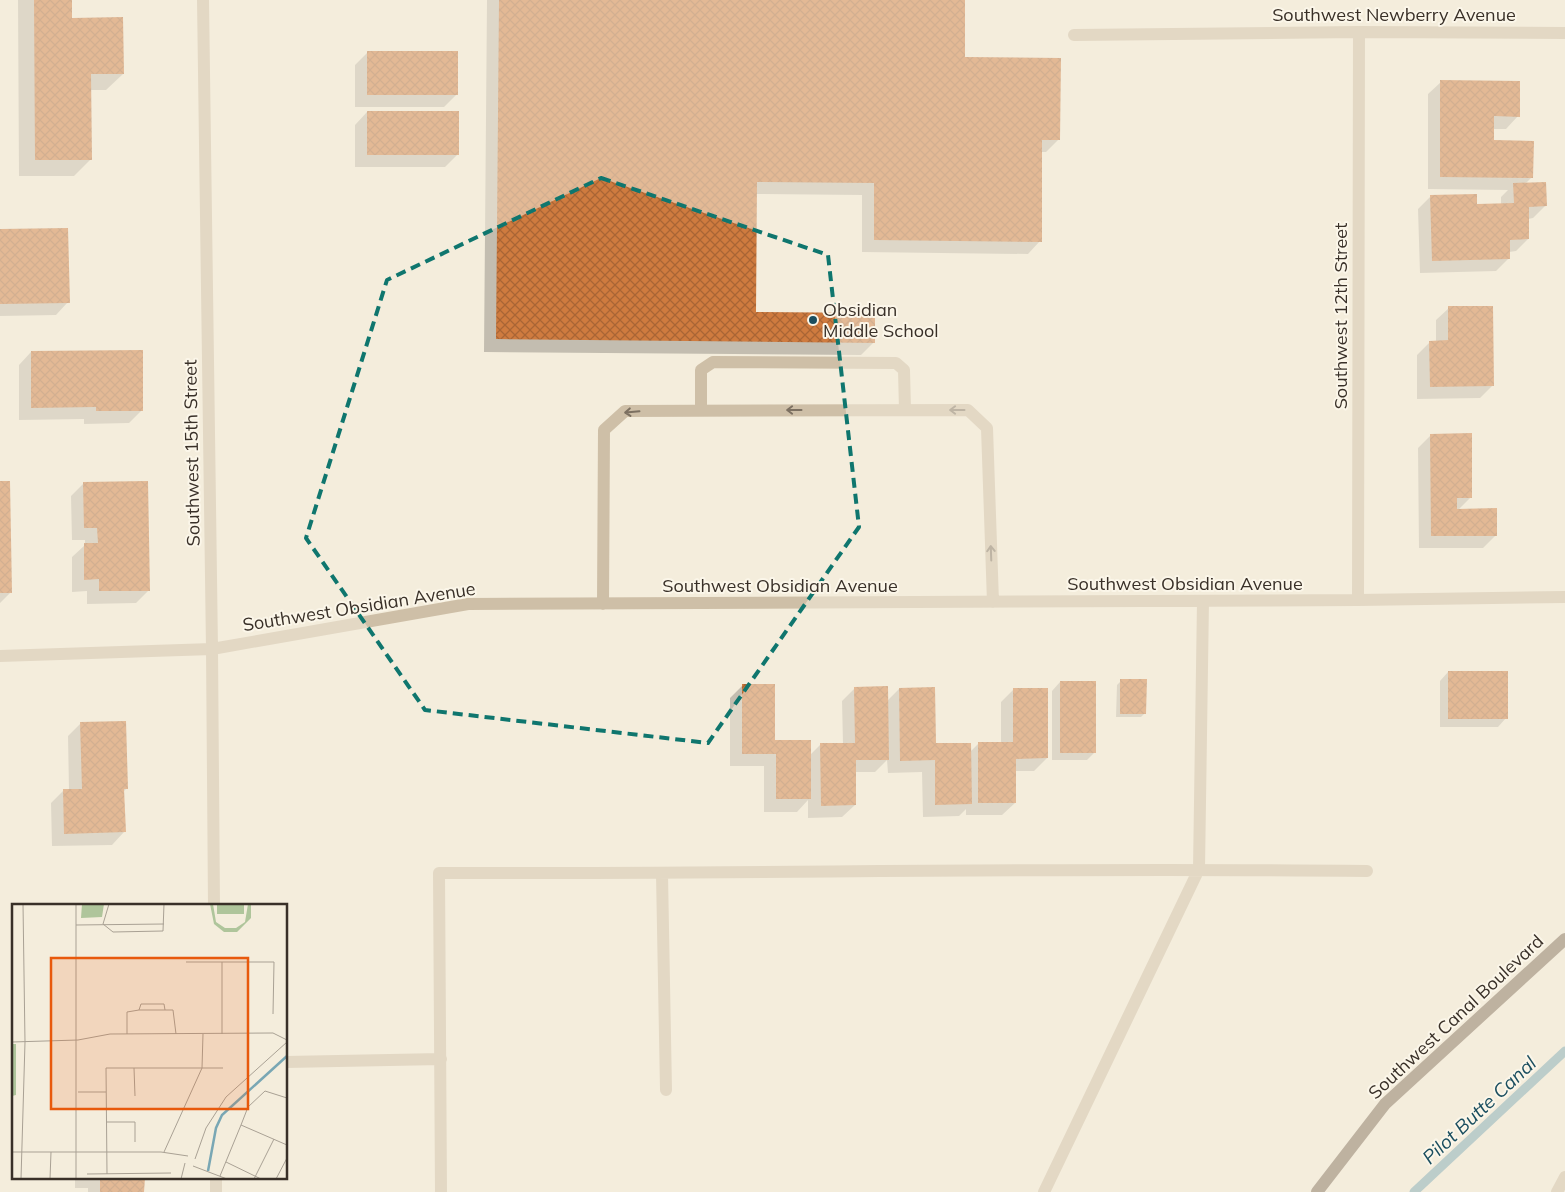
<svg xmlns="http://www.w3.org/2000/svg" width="1565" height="1192" font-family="Mulish,sans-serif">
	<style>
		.shadow { fill: #0003 }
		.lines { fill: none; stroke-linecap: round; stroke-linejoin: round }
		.stream { stroke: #79a7b4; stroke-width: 9 }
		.building { fill: url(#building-cross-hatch) }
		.minor { stroke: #cebfa7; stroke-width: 12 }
		.major { stroke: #7c6a58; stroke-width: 12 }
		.oneway { stroke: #7c7061 }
		.marked { fill: none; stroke: #0f766e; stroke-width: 4; stroke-dasharray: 10 6; stroke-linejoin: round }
		.poi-dot { fill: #1a4e5f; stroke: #fbf6e9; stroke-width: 2 }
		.labels { text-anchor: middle; stroke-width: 4; stroke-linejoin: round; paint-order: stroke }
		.street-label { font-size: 18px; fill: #393028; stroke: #fbf6e9 }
		.poi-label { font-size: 18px; fill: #393028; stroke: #fbf6e9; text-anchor: start }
		.water-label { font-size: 19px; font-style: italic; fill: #1a4e5f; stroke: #fbf6e9 }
		.inset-river { fill: none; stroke: #79a7b4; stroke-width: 2.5 }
		.inset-road { fill: none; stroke: #a9a194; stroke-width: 1 }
		.view { fill: #e8590c; fill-opacity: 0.15; stroke: #e8590c; stroke-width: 2.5 }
		.inset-edge { fill: none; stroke: #393028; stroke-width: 2.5 }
	</style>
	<defs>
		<pattern id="building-cross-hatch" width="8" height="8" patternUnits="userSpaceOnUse" patternTransform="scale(1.25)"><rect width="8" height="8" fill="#cf7b3f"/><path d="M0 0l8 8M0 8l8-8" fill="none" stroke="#a96535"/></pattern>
	</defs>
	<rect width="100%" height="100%" fill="#f4eddc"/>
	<path class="shadow" d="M18,0H71V19L123,74L106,90H90L91,159L74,176H19Z
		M487,0H964V59L1059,139L1046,152H1041L1040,241L1028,254L862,252V195L755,194L754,313L874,342L861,355L484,352Z
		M367,53L457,94L444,107H355V65Z
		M1441,82L1518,116L1506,129H1493V142L1532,177L1525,184L1545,206L1533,218L1528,219V239L1516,251L1509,252V258L1496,271L1420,273L1418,209L1431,196L1476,206L1501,205V197L1508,190L1428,189V94Z
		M367,112L458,154L445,167H355V125Z
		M0,230L68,302L56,315L0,316Z
		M1449,308L1493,385L1480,398L1417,399V355L1430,342H1436V320Z
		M31,352L142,410L129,423L84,424V419L19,420V365Z
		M1431,435L1471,497L1458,510L1496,535L1483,548H1419L1418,448Z
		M0,482L11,592L0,603Z
		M84,483L149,590L136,603L87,604V591L72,592V557L85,545V540H72L71,496Z
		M1448,672L1506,718L1498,727H1440V681Z
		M1121,681L1145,713L1141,717H1116L1117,685Z
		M1060,682L1095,752L1087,760H1052V691Z
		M742,686L774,741L810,755L820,745L843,744L842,701L855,688L887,701L899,689L935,745L970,752L979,743H1001V702L1014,689L1047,758L1034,771H1014L1015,803L1002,815H966V809L959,816L923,817L922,772L888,773L887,760L875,772H855V805L842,817L808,818V800L797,812H764V766H730V698Z
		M81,723L126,789L123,792L124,832L112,845L52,846L51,803L63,791L69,790L68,736Z
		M75,1178H143V1192H88V1188H75Z"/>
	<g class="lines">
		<path class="stream" d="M1414,1192L1565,1051"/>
	</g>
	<path class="building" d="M34,0H72V18L123,17L124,74H91L92,160H35Z
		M499,0H965V57L1061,58L1060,140H1042V242L874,240V183L757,182L756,312L875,313V343L496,339Z
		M367,51H458V95H367Z
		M1440,80L1520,81V117L1494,116V140L1534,141L1533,178L1440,177Z
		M367,111H459V155H367Z
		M1546,182L1547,206L1529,207V239L1510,240V259L1432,261L1430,195L1477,194V204L1514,203L1513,183Z
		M68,228L70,303L0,304V229Z
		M1448,306H1493L1494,386L1430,387L1429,341L1448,340Z
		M143,350V411H96V407L31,408V351Z
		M1472,433V498H1457V509L1497,508V536H1431L1430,434Z
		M0,481H10L12,593H0Z
		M148,481L150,591H99V579L84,580V543H98L97,528H84L83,482Z
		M1448,671H1508V719H1448Z
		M1120,679H1147L1146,714H1120Z
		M1060,681H1096V753H1060Z
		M742,684H775V740H811V799H776V754H742Z
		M888,686L889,760H856V805L821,806L820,743H855L854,687Z
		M935,687L936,743H971L972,804L935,805V760L900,761L899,688Z
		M1013,688H1048V758L1016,759V803H978V742H1013Z
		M126,721L128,789H124L126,832L64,834L63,789H82L80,722Z
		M100,1178H145L144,1192H100Z"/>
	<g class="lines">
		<path class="minor" d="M203,0L212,649L214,906
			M1074,35L1359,32L1565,33
			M701,410V370L713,362L896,363L904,370L905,410
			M1358,600L1359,32
			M603,604L604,430L625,411L968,410L987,428L993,602
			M0,656L212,649L468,604L1358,600L1565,597
			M662,874L666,1090
			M286,1062L441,1059
			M216,1178V1192
			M441,1192L439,873C749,874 1058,867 1367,871
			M1044,1192L1199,869L1203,601
			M1557,1192L1565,1177"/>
		<path class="major" d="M1317,1192L1385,1104L1565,939"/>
	</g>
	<defs><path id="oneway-shaft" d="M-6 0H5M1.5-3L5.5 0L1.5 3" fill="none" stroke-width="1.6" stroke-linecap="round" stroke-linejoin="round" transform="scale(1.25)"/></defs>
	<g class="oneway">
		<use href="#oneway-shaft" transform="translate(794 410) rotate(180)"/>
		<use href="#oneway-shaft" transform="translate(957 410) rotate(180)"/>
		<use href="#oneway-shaft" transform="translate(632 412) rotate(175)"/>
		<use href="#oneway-shaft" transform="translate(991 553) rotate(-92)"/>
	</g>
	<path d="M0 0H1565V1192H0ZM601,178L828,255L859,527L708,743L425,710L306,538L387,280Z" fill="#f4eddc" fill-opacity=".55" fill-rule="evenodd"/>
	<path class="marked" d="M601,178L828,255L859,527L708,743L425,710L306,538L387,280Z"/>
	<circle class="poi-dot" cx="813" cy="320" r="5"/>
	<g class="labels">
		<g class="street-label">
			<text x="1394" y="21">Southwest Newberry Avenue</text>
			<text transform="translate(1341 316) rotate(-90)" y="6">Southwest 12th Street</text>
			<text transform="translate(192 453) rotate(-91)" y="6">Southwest 15th Street</text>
			<text x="1185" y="590">Southwest Obsidian Avenue</text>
			<text x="780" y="592">Southwest Obsidian Avenue</text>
			<text transform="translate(359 607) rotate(-9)" y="6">Southwest Obsidian Avenue</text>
			<text transform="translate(1456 1017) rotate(-43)" y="6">Southwest Canal Boulevard</text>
		</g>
		<g class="poi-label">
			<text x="823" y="316">Obsidian<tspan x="823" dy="21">Middle School</tspan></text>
		</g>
		<g class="water-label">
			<text transform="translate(1479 1110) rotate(-43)" y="7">Pilot Butte Canal</text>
		</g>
	</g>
	<g transform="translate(12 904)">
		<rect width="275" height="275" fill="#f4eddc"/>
		<path d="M70,0H92L90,13L69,14ZM0,140H4V191L0,192Z" fill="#afc59b"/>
		<path d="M198,0H201L204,18L213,24H224L233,18L236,0H239V14L225,28H212L202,20ZM205,0H232V10H205Z" fill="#afc59b"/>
		<path class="inset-river" d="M196,267L204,224L210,211L275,152"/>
		<path class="inset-road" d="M64,0V275M91,20L101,28L151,27L152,0M91,20L97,0M64,21L152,20M174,58H262L261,110M127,106L129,100H152L153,106M115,130V108L127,106H161L164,130M210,130V58M0,138L66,136L98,130L261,129L275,136M122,164L123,192M66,188H94M95,218H123V238M229,221L236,203L253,187L275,194M0,248H149L176,252M152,248L190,164L191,130M183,255L194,224L214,193L275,138M214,258L249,275M181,262L215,275M75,270L159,269M95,270L94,164H211M208,272L229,221L275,241M9,275L13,138L11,0M38,275L39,248M169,275L173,259M242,275L262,235M264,275L275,254"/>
		<path class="view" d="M39,54H236V205H39Z"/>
		<rect width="275" height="275" class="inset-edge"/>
	</g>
</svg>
